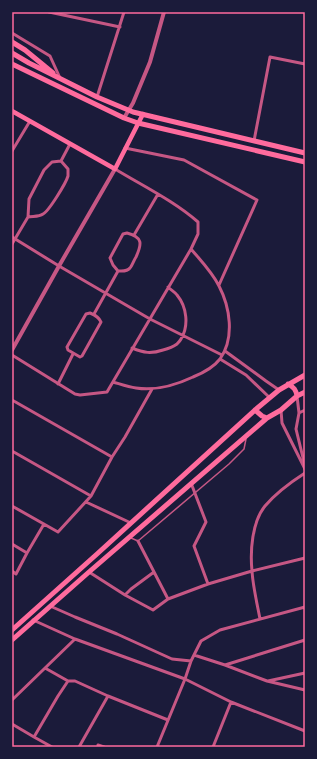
<svg xmlns="http://www.w3.org/2000/svg" width="317" height="759" font-family="'IBM Plex Sans',sans-serif">
	<style>
		.lines { fill: none; stroke-linecap: round; stroke-linejoin: round }
		.service { stroke: #c65784; stroke-width: 1.5 }
		.minor { stroke: #c65784; stroke-width: 3 }
		.tertiary { stroke: #c65784; stroke-width: 4 }
		.secondary { stroke: #ff6b9d; stroke-width: 4.5 }
		.primary { stroke: #ff6b9d; stroke-width: 5 }
		.neatline { fill: none; stroke: #ff6b9d; stroke-width: 1.5 }
	</style>
	<rect width="100%" height="100%" fill="#1b1b3a"/>
	<g class="lines">
		<path class="service" d="M131,538L138,541L229,464L244,449L246,439"/>
		<path class="minor" d="M49,12L120,27
			M12,33L50,56L60,78
			M97,97L124,12
			M254,141L270,57L305,64
			M125,148L184,160L257,200L219,285
			M12,151L30,121
			M61,161L70,144
			M28,217C33,216 39,217 43,214C49,211 66,183 68,176C68,174 68,172 68,169L61,161
			M127,233C143,237 142,244 136,257C134,260 132,266 130,268C127,272 122,271 118,271L113,265L110,258L123,234Z
			M134,235L158,194
			M12,237L59,266L150,319L222,355
			M12,244L28,217L29,199L44,170L52,162L61,161
			M90,313C95,315 99,317 101,322L82,356L80,357L68,350L67,347L86,314Z
			M94,314L118,271
			M132,348C144,353 151,354 163,350C167,349 173,347 177,344C178,343 180,341 181,339C189,326 187,307 177,295C175,292 171,290 168,287
			M225,351L266,381L279,390
			M12,355L75,394L80,395L107,392L191,249L198,234V222C174,201 143,186 115,169
			M220,359L246,375L270,398
			M113,382C120,384 128,387 136,388C155,391 176,385 193,377C203,373 213,368 220,359C235,338 230,307 219,286C212,272 201,261 191,249
			M58,384L73,354
			M297,396L299,413L296,429L305,466
			M12,400L112,457
			M281,410L282,423L305,469
			M299,413L305,410
			M12,451L91,496
			M191,483L206,522L194,546L208,584
			M86,502L131,523
			M12,506L58,532L91,496L112,457L125,437L152,389
			M138,541L168,599
			M12,544L27,553L44,524
			M12,571L16,574L27,553
			M89,572L125,595L153,610L168,599L208,584L252,571L305,558
			M125,595L131,589L154,572
			M50,606L75,617L117,634L172,659L191,661
			M260,619C257,603 253,587 252,571C250,551 252,522 265,506C276,493 291,482 305,473
			M33,620L75,639L185,679L231,702L305,731
			M194,655L225,665L267,681L305,690
			M225,665L305,640
			M45,668L68,681
			M268,681L305,673
			M12,700L75,639
			M12,724L34,737
			M98,745L104,747
			M52,747L34,737L58,696L68,681H75L108,696
			M79,747L108,696L168,720
			M157,747L185,679L191,661L201,641L220,630L305,607
			M213,747L231,702"/>
		<path class="tertiary" d="M124,118L133,103L150,62L164,12
			M12,350L59,266L115,169"/>
		<path class="secondary" d="M12,111L115,169L143,114"/>
		<path class="primary" d="M12,42L25,50L53,73
			M12,53L29,63L97,97L133,112L305,153
			M12,64L124,118L138,123L305,162
			M288,384C294,387 296,390 297,396
			M255,410L262,416L267,418
			M12,630L97,554L255,410L279,390L305,375
			M12,640L89,572L267,418L281,410L297,396L305,392"/>
	</g>
	<rect width="317" height="759" fill="none" stroke="#1b1b3a" stroke-width="26"/>
	<rect x="13" y="13" width="291" height="733" class="neatline"/>
</svg>
